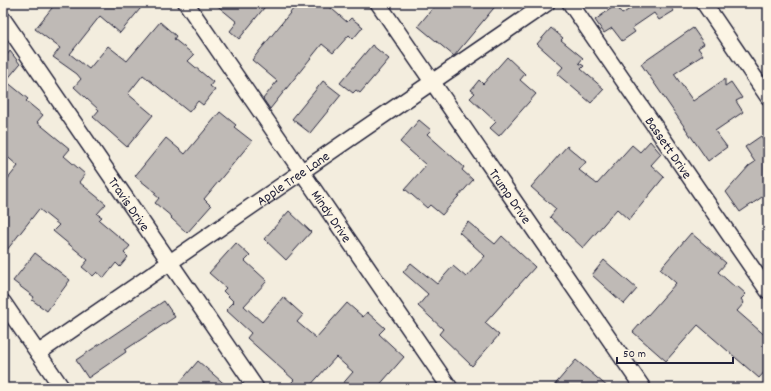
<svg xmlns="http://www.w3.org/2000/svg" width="771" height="391" font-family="Dekko,sans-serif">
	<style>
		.building { fill: #bfbab6; stroke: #22223b }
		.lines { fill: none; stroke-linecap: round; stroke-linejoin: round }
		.street-casing { stroke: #22223b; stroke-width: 18 }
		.street { stroke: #fcf5e5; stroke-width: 15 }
		.labels { text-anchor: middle; stroke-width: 3.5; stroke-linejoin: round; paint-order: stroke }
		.street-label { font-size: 14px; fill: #22223b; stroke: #fcf5e5 }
	</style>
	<rect width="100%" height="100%" fill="#f3edde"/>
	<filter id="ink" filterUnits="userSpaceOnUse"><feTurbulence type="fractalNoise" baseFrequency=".025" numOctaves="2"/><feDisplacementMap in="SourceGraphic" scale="8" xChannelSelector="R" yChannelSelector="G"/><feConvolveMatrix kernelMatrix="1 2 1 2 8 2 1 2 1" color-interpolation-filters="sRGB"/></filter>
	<g filter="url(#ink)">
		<path class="building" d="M56,3H145L120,33L100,16L70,54L89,69L108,46L127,61L160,22L176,36L174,39L194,55L188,61L213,82L210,86L215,90L203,105L198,101L189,112L143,75L128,94L153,115L127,147L93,117L99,110L74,87L81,79L77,74L53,57L60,48L35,29Z
			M214,3H268L239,39L230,31L237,22Z
			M298,3H325L347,22L351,18L363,27L353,39L349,35L333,53L322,44L270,109L263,99L277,81L252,60Z
			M437,3H498L454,56L418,26Z
			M639,3H668L674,11L659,20L654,13L632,28L635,32L622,41L612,28L604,33L595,20L616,5L622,14Z
			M551,28L563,38L561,40L583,58L579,63L584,66L581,69L604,89L591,103L557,74L563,67L537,44Z
			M693,28L704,44L698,48L703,55L674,74L693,101L725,79V86L731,82L742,98L736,101L743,112L715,131L727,147L708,161L641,64Z
			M372,45L389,59L360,93L356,90L353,93L340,83Z
			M10,51L20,64L6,81L28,99L26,101L43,115L37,122L70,149L64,156L85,174L79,182L106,204L97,214L102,217L99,220L130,246L124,253L128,257L120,267L116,263L104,278L97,272L93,276L82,267L88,260L53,231L59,225L39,209L3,255V185L18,166L3,153V60Z
			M507,57L525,74L520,80L536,94L499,136L490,128L496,122L470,98L475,93L471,90L479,80L483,84Z
			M323,81L341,95L310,133L292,119Z
			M220,112L236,125L234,127L252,141L204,199L211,206L187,233L171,218L172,217L155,203L159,198L154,194L156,193L135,176L166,138L185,154Z
			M419,120L431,130L427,134L464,167L462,170L473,180L442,215L430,205L427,208L405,189L426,165L400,142Z
			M761,136L768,146V193L740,212L726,192L749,166L755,162L745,147Z
			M650,141L661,154L651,165L664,177L629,220L617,209L583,248L550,217L556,209L531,187L567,146L586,162L579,170L597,184L632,145L640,152Z
			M289,211L311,232L286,260L264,239Z
			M468,222L495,244L502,236L535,267L485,323L499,335L472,366L439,334L443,329L418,306L428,294L403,272L411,263L437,284L453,266L466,277L485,256L459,232Z
			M691,233L726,263L718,272L735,287L737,286L746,294L741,299L744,303L737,311L768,338V368L759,378L698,325L666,361L633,332L676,283L660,269Z
			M236,243L250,256L245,261L267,281L244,306L262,322L283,297L303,315L297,322L316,338L347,303L363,317L367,312L385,328L379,334L404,357L377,388H339L353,372L336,357L308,388H286L294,380L247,338L251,333L226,310L234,302L223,291L226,288L209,273Z
			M35,253L70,280L47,311L32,300L34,297L13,281Z
			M604,260L637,289L624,304L592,275Z
			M164,301L175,317L125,350L126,352L88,378L76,360Z
			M576,360L609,388H552Z
			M198,361L229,388H175Z"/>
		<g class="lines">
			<defs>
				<g id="street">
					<path id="s1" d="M186,3L450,388"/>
					<path id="s2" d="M378,3L643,388"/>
					<path id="s3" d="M570,3L768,291"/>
					<path d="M704,3L768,97"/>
					<path id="s4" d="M3,19L256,388"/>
					<path d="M3,302L62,388"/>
					<path id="s5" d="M38,353L547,3"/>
				</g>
			</defs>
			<use href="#street" class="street-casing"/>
			<use href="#street" class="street"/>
		</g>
	</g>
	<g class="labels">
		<g class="street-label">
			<text dy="5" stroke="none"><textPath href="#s3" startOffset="175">Bassett Drive</textPath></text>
			<text dy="5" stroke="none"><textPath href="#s5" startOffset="309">Apple Tree Lane</textPath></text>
			<text dy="5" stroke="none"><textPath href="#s2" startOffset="234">Trump Drive</textPath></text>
			<text dy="5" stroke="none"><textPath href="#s4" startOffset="224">Travis Drive</textPath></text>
			<text dy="5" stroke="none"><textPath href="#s1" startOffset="258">Mindy Drive</textPath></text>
		</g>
	</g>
	<rect width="771" height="391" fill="none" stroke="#fcf5e5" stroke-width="16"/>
	<rect x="8" y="8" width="755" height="375" fill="none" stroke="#22223b" stroke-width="1.5" filter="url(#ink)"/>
	<path d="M617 357v6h116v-6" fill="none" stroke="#22223b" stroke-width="2"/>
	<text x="623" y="357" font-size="12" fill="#22223b" stroke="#fcf5e5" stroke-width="3" paint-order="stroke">50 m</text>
</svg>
